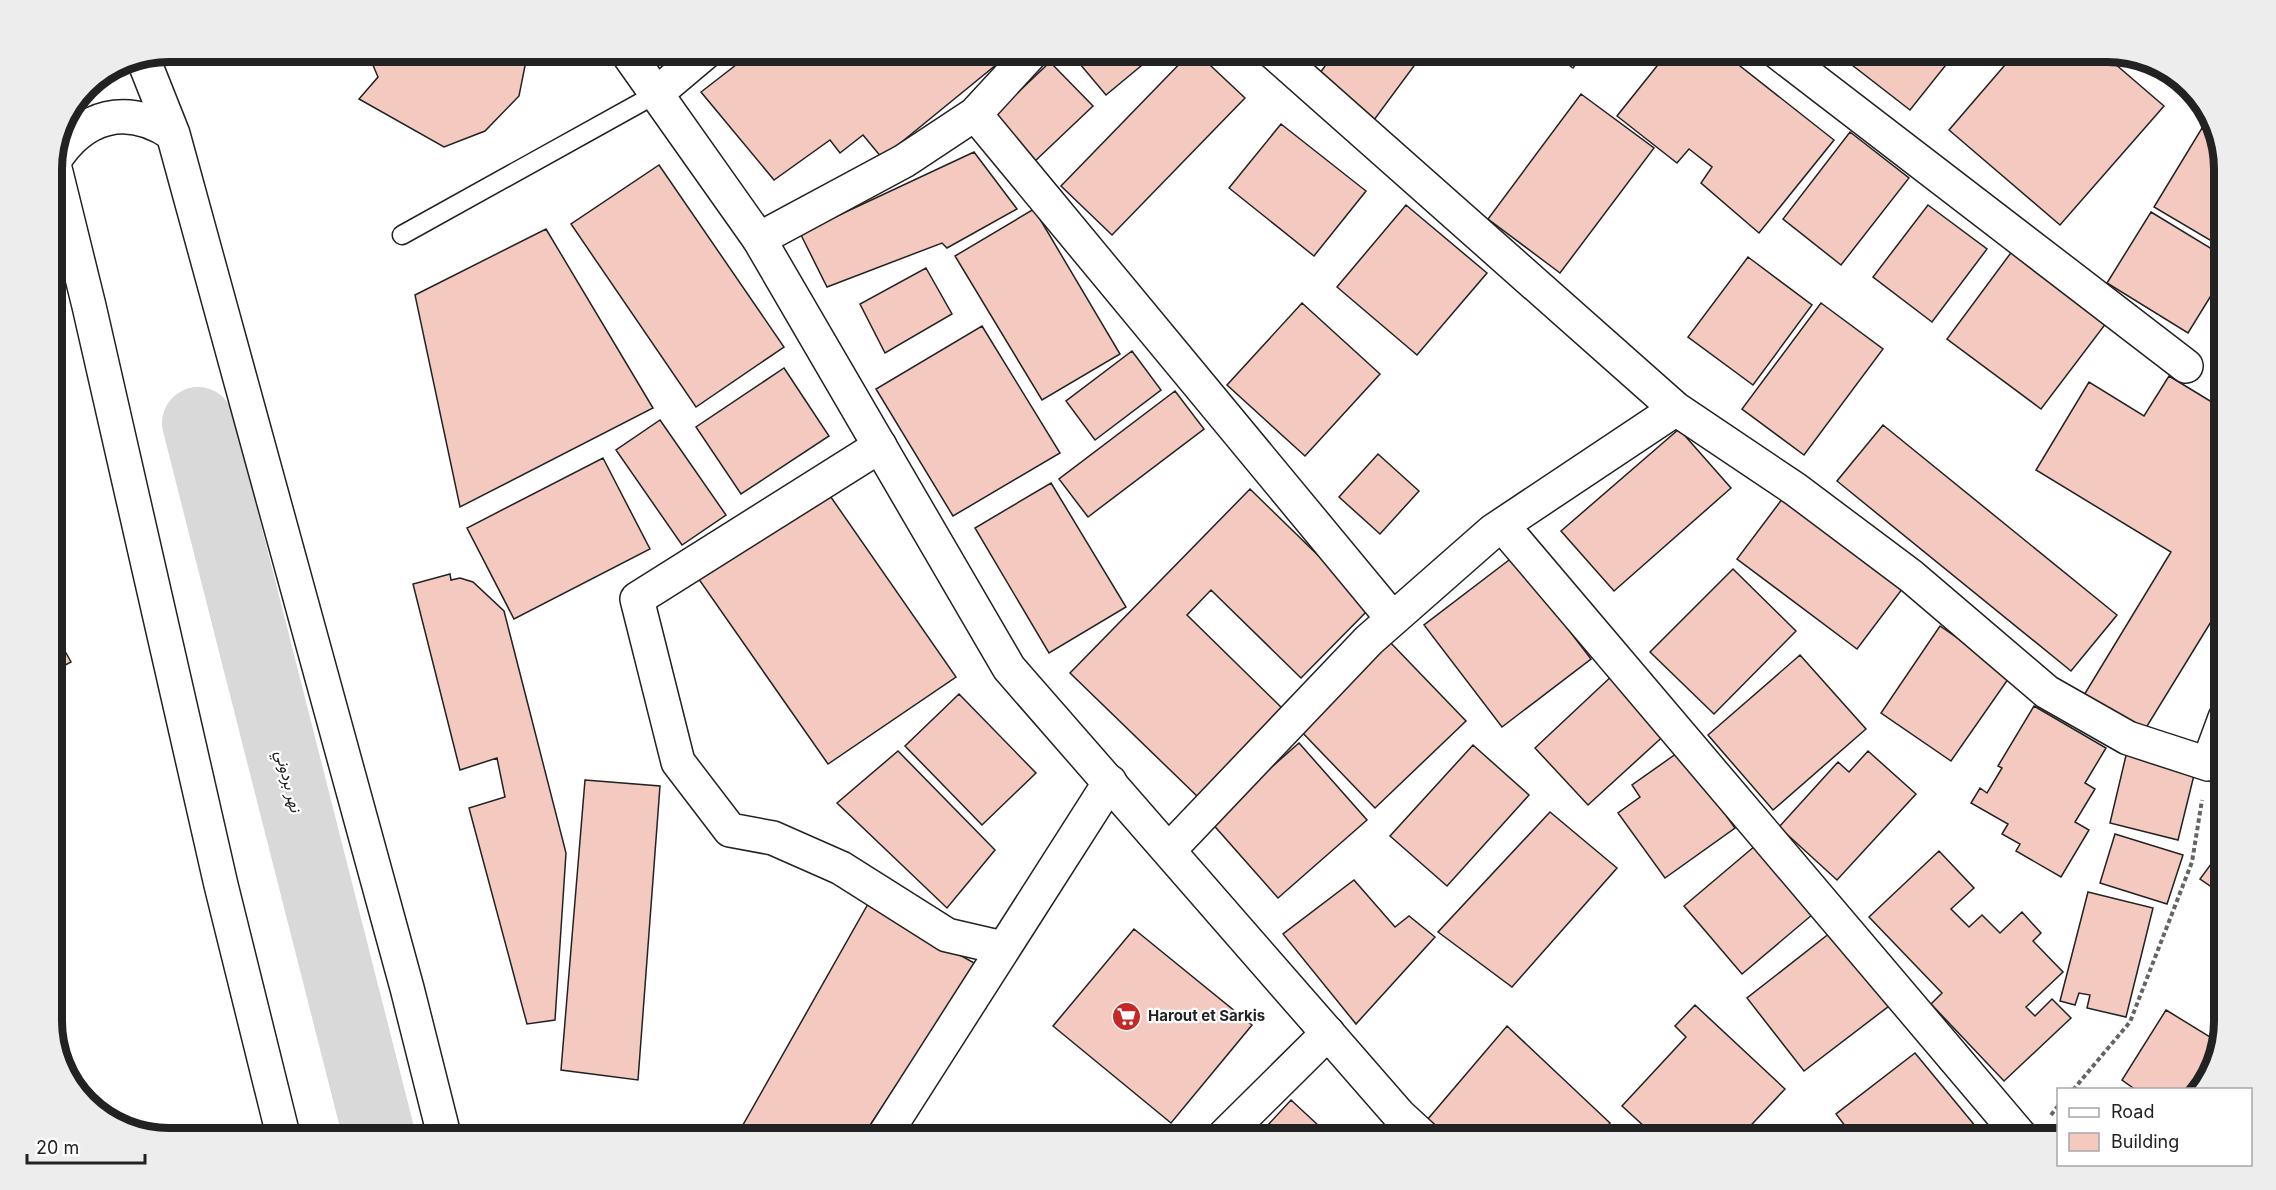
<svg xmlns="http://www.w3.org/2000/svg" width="2276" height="1190" font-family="Inter,Vazirmatn,sans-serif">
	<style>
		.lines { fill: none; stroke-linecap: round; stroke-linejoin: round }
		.river { stroke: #d9d9d9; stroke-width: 72 }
		.building { fill: #f3c9c0; stroke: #222; stroke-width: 1.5 }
		.service-casing { stroke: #222; stroke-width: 21 }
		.minor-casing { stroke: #222; stroke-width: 36 }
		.tertiary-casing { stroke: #222; stroke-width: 36 }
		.trunk-casing { stroke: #222; stroke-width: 36 }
		.path { stroke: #646464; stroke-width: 4; stroke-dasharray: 4.5 3; stroke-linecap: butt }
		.service { stroke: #fff; stroke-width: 18 }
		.minor { stroke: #fff; stroke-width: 33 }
		.tertiary { stroke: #fff; stroke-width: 33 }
		.trunk { stroke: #fff; stroke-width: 33 }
		.labels { text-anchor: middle; stroke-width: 4.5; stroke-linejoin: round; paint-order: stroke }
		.poi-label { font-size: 15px; font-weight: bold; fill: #222; stroke: #fff; text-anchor: start }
		.water-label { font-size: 16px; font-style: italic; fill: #222; stroke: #fff }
		.rim { fill: none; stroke: #222; stroke-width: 8 }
	</style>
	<rect width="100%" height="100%" fill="#fff"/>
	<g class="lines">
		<path class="river" d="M198,423L380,1139"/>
	</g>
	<path class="building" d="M367,51H528L519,96L485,131L444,147L359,99L378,77Z
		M754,51H1013L882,158L863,135L840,153L830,140L774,180L701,92Z
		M1069,51H1159L1106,95Z
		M1192,51H1195L1245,98L1112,235L1061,186Z
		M1336,51H1425L1374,120L1317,77Z
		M1550,51H1586L1573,68Z
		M1669,51H1721L1834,140L1759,233L1701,183L1712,167L1689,149L1677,163L1617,116Z
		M1834,51H1957L1910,110Z
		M2017,51H2100L2164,106L2060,225L1949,130Z
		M1050,62L1093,106L1034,162L991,118Z
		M1581,94L1654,148L1560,273L1488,219Z
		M2208,112L2215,132L2201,124Z
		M1281,124L1366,191L1314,256L1229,188Z
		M2202,128L2217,137L2225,161V249L2154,207Z
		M1850,132L1909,178L1841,265L1783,219Z
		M974,152L1017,209L947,248L942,243L827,287L801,235L802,229L826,217L833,218Z
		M659,165L784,347L696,407L571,224Z
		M1406,205L1487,273L1417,355L1337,287Z
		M1928,205L1987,249L1932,322L1873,277Z
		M1034,209L1120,354L1042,400L955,256Z
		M2151,212L2225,257V273L2188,333L2107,283Z
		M546,229L653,408L460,507L415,295Z
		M2013,250L2110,318L2041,409L1947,339Z
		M1748,257L1812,305L1753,385L1688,337Z
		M926,268L952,314L885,353L860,304Z
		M1302,303L1380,374L1305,456L1227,385Z
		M1821,303L1883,349L1804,455L1742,409Z
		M982,326L1060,453L953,516L876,389Z
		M1132,351L1161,390L1095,440L1066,401Z
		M784,368L829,436L741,494L696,427Z
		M2169,376L2225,410V599L2141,736L2081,700L2171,552L2036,470L2089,382L2144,416Z
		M1175,391L1204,429L1088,517L1059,479Z
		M660,420L726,515L682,545L616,450Z
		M1883,425L2117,615L2071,671L1837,481Z
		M1679,429L1731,488L1614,591L1561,531Z
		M1378,454L1419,491L1380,534L1339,497Z
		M603,458L650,549L514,619L467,528Z
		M1051,483L1126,607L1049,653L975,528Z
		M1250,489L1371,607L1301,678L1211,590L1187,615L1285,711L1199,798L1070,673Z
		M826,490L956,677L828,764L698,578Z
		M1786,494L1906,584L1857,649L1737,559Z
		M1513,557L1591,659L1502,727L1424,625Z
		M1733,569L1796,631L1714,714L1650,652Z
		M450,574L451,580L460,578L473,582L504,611L566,853L555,1020L527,1024L469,808L505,797L497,758L460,770L413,584Z
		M51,626L71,662L51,673Z
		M1940,626L2011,675L1951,761L1881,713Z
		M1388,640L1466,721L1375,808L1297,727Z
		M1800,655L1866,729L1773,810L1708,735Z
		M1615,673L1669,731L1588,805L1535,748Z
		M959,694L1036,773L982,825L905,746Z
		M2034,706L2106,748L2085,783L2095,789L2075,822L2089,830L2061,877L2016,851L2020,844L2002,834L2008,824L1971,803L1980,788L1987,793L2002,768L1998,766Z
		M1299,743L1367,820L1278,898L1210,821Z
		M1473,745L1529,795L1447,886L1390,836Z
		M2128,747L2197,763L2178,840L2110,823Z
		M898,751L995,850L947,908L837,803Z
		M1680,751L1735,828L1665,878L1618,813L1640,797L1632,785Z
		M1868,751L1916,794L1837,880L1779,827L1838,762L1849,772Z
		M585,780L660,786L638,1080L561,1070Z
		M1550,812L1617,868L1512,987L1438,932Z
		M2115,834L2183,855L2167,904L2100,883Z
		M1762,840L1819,909L1742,974L1684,906Z
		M2225,845V896L2200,879Z
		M1939,851L1974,888L1951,909L1969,927L1982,915L2000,933L2022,912L2041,933L2033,941L2063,972L2026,1007L2035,1016L2052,999L2071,1018L2004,1081L1931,1004L1942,993L1869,917Z
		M1354,880L1395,927L1409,916L1435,937L1356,1024L1283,934Z
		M2088,892L2153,908L2126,1017L2087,1008L2090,995L2079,993L2075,1005L2060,1001Z
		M868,904L976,964L861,1139H735Z
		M1134,929L1252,1025L1171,1123L1053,1026Z
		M1835,929L1893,1003L1804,1071L1747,998Z
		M1695,1005L1785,1089L1738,1139H1658L1622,1106L1686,1037L1675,1026Z
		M2166,1010L2220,1043L2213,1074L2199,1090H2136L2122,1080Z
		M1507,1026L1610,1123L1596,1139H1447L1427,1120Z
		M1915,1053L1986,1139H1855L1836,1114Z
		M1291,1100L1333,1139H1255Z
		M952,1127L970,1139H945Z"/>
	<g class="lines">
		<defs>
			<path id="service" d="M402,235L656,94"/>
			<path id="minor" d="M1272,51L1676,409L1795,489L1911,576L2047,692L2128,738L2208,764L2225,718
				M1776,51L2186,366
				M656,94L707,51
				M975,114L1393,619
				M759,239L904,161L975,114L1033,51
				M880,446L637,599L678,762L730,830L773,838L841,868L947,935L1003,948
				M1502,525L2023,1139
				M1169,850L1369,640L1493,531L1676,409
				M882,1139L1110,782
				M1221,1139L1328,1033"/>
			<path id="tertiary" d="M626,51L759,239L1009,668L1400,1116L1425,1139"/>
			<path id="trunk" d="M142,56L173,134L407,988L445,1139
				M52,156L89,306L221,885L284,1139
				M54,161C83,115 127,103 173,134"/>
		</defs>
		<use href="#service" class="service-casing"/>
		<use href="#minor" class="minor-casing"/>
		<use href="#tertiary" class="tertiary-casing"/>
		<use href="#trunk" class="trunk-casing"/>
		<path class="path" d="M2073,1090L2130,1022L2192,862L2202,800
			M2051,1115L2058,1106"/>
		<use href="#service" class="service"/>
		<use href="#minor" class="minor"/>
		<use href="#tertiary" class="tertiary"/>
		<use href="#trunk" class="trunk"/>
	</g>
	<defs>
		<symbol id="supermarket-disc" viewBox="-11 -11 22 22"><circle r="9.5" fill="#c62828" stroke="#fff"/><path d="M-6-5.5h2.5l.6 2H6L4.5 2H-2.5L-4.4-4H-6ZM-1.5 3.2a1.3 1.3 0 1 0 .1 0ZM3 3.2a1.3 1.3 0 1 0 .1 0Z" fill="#fff"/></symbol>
	</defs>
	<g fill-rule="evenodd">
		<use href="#supermarket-disc" x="1110" y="1000" width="33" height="33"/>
	</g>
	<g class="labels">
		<g class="poi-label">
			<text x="1148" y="1021">Harout et Sarkis</text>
		</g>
		<g class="water-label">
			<text transform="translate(289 781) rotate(76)" y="6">نهر بردوني</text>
		</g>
	</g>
	<path d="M0 0H2276V1190H0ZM169 62H2107A107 107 0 0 1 2214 169V1021A107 107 0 0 1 2107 1128H169A107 107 0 0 1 62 1021V169A107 107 0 0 1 169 62Z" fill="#ededed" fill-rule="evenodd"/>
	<path class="rim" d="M169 62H2107A107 107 0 0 1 2214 169V1021A107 107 0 0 1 2107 1128H169A107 107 0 0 1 62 1021V169A107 107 0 0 1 169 62Z"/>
	<rect x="2057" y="1088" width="195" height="78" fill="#ffffff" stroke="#a7a7a7" stroke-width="1.5"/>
	<rect x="2069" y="1108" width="30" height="9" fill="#ffffff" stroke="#a7a7a7" stroke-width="1.5"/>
	<text x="2111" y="1118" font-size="18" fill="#222222">Road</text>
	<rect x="2069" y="1133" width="30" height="18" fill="#f3c9c0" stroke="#a7a7a7" stroke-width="1.5"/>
	<text x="2111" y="1148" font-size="18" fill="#222222">Building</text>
	<path d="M27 1154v9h118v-9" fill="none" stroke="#222222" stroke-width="3"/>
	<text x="36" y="1154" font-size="18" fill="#222222" stroke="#ffffff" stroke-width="4.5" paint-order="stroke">20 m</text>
</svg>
